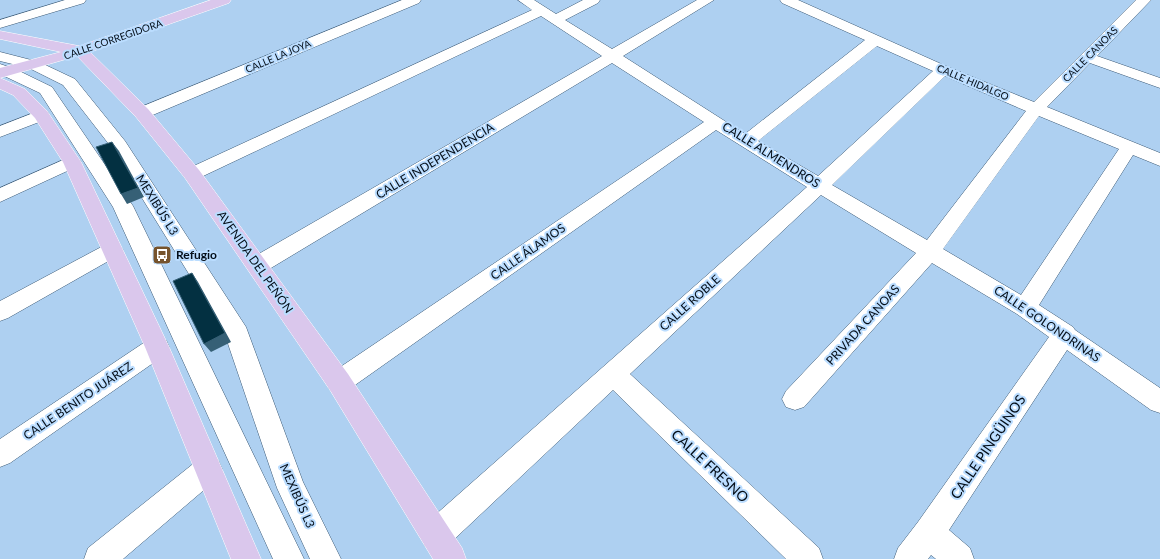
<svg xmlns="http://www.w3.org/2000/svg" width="1160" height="559" font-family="Lato,sans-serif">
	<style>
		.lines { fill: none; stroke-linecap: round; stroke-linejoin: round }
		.minor-casing { stroke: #3b5975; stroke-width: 1 }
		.major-casing { stroke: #fff; stroke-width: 1 }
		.minor { fill: #fff; fill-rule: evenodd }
		.major { fill: #dac7ec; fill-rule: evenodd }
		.shaded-wall { fill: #366076 }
		.building { fill: #033041; stroke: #366076 }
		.labels { text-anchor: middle; stroke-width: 4; stroke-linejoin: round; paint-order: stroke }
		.far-street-label { font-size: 10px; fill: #040e19; stroke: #bdf }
		.street-label { font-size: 12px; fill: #040e19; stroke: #bdf }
		.poi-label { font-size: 12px; font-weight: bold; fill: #040e19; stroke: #bdf; text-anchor: start }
		.near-street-label { font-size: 14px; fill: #040e19; stroke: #bdf }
	</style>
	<rect width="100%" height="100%" fill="#aed0f1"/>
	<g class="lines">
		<defs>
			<path id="minor" d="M65,0H86L84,3L0,28V20Z
				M402,0H421L419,3L148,117L142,118L136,117L134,113L136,109Z
				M518,0H534L556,14L583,0H600L598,3L565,20L612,49L697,0H714L623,56L745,134L865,40L782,3L780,0H798L948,67L1034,102L1136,0H1151L1097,56L1160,78V88L1090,63L1047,107L1160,153V166L1133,155L1039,305L1073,327L1075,330L1160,388V413L1151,410L1067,350L949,530L970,548L974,559H936L931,555L928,559H894L898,548L918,522L1049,337L1017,314L932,263L804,407L795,410L786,407L782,399L786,391L916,253L821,195L630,374L819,548L823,559H786L613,390L447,546L436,550L425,546L421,535L425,524L807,187L716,130L348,390L339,393L330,390L326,382L330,374L704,122L612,63L266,271L258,273L250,271L247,265L250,259L602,56L541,16L199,178L192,180L185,178L183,174L185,170L532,10ZM877,46L933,71L818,176L758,141ZM945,76L1026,111L927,240L832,185ZM1039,116L1119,149L1021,295L943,249Z
				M0,52L39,62L75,79L125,141L246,327L303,482L341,559H310L277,488L223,329L108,143L63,85L29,68L0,61Z
				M0,64L15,69L52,87L133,206L304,559H273L113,207L40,93L0,74Z
				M41,110L47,111L49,115L47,119L0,137V126Z
				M72,156L78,158L81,162L78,166L0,202V188Z
				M112,242L119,245L123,250L119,255L8,318L0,321V301L105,245Z
				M157,337L166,340L169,347L166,354L10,463L0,467V439L148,340Z
				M208,456L218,460L222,469L218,478L123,559H84L88,548L198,460Z"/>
			<path id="major" d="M211,0H231L229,3L90,52L148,109L199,170L348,374L462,548L466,559H433L330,390L185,178L136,117L77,56L0,78V68L61,52L0,39V31L79,46Z
				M0,78L25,89L47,111L81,162L169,347L261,559H231L145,347L63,162L35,118L13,95L0,89Z"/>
		</defs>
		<use href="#minor" class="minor-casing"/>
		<use href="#major" class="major-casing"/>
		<use href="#minor" class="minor"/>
		<use href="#major" class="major"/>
	</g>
	<path class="shaded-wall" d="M112,142L119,151L144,197L127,204L121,194Z
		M192,273L198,282L231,342L211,352L204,344Z"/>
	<path class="building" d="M112,142L138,188L121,194L96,147Z
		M192,273L225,333L204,344L173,281Z"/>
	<defs>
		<symbol id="bus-square" viewBox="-11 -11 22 22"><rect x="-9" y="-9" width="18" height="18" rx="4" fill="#76532c" stroke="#bdf"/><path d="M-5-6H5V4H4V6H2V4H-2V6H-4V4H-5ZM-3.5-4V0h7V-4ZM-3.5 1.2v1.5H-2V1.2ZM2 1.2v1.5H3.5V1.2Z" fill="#fff"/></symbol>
	</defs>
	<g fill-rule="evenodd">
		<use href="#bus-square" x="151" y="244" width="22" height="22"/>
	</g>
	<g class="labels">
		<g class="far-street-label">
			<text transform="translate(113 39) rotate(-19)" y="4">CALLE CORREGIDORA</text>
			<text transform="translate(1090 54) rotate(-45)" y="4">CALLE CANOAS</text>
			<text transform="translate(278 56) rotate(-23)" y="4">CALLE LA JOYA</text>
			<text transform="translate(973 82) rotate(23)" y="4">CALLE HIDALGO</text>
		</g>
		<g class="street-label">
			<text transform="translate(771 155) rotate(32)" y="4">CALLE ALMENDROS</text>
			<text transform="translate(435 161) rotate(-31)" y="4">CALLE INDEPENDENCIA</text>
			<text transform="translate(157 205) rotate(58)" y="4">MEXIBÚS L3</text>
			<text transform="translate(528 252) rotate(-35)" y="4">CALLE ÁLAMOS</text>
			<text transform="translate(255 262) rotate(55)" y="4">AVENIDA DEL PEÑÓN</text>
			<text transform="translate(690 303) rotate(-42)" y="4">CALLE ROBLE</text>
			<text transform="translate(1047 324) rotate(34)" y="4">CALLE GOLONDRINAS</text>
			<text transform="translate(863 325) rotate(-48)" y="4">PRIVADA CANOAS</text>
			<text transform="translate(78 401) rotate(-34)" y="4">CALLE BENITO JUÁREZ</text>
			<text transform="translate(297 496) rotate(66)" y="4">MEXIBÚS L3</text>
		</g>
		<g class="poi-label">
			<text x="176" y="259">Refugio</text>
		</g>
		<g class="near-street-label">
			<text transform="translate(988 447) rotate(-56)" y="5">CALLE PINGÜINOS</text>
			<text transform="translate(710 466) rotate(43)" y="5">CALLE FRESNO</text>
		</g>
	</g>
</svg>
